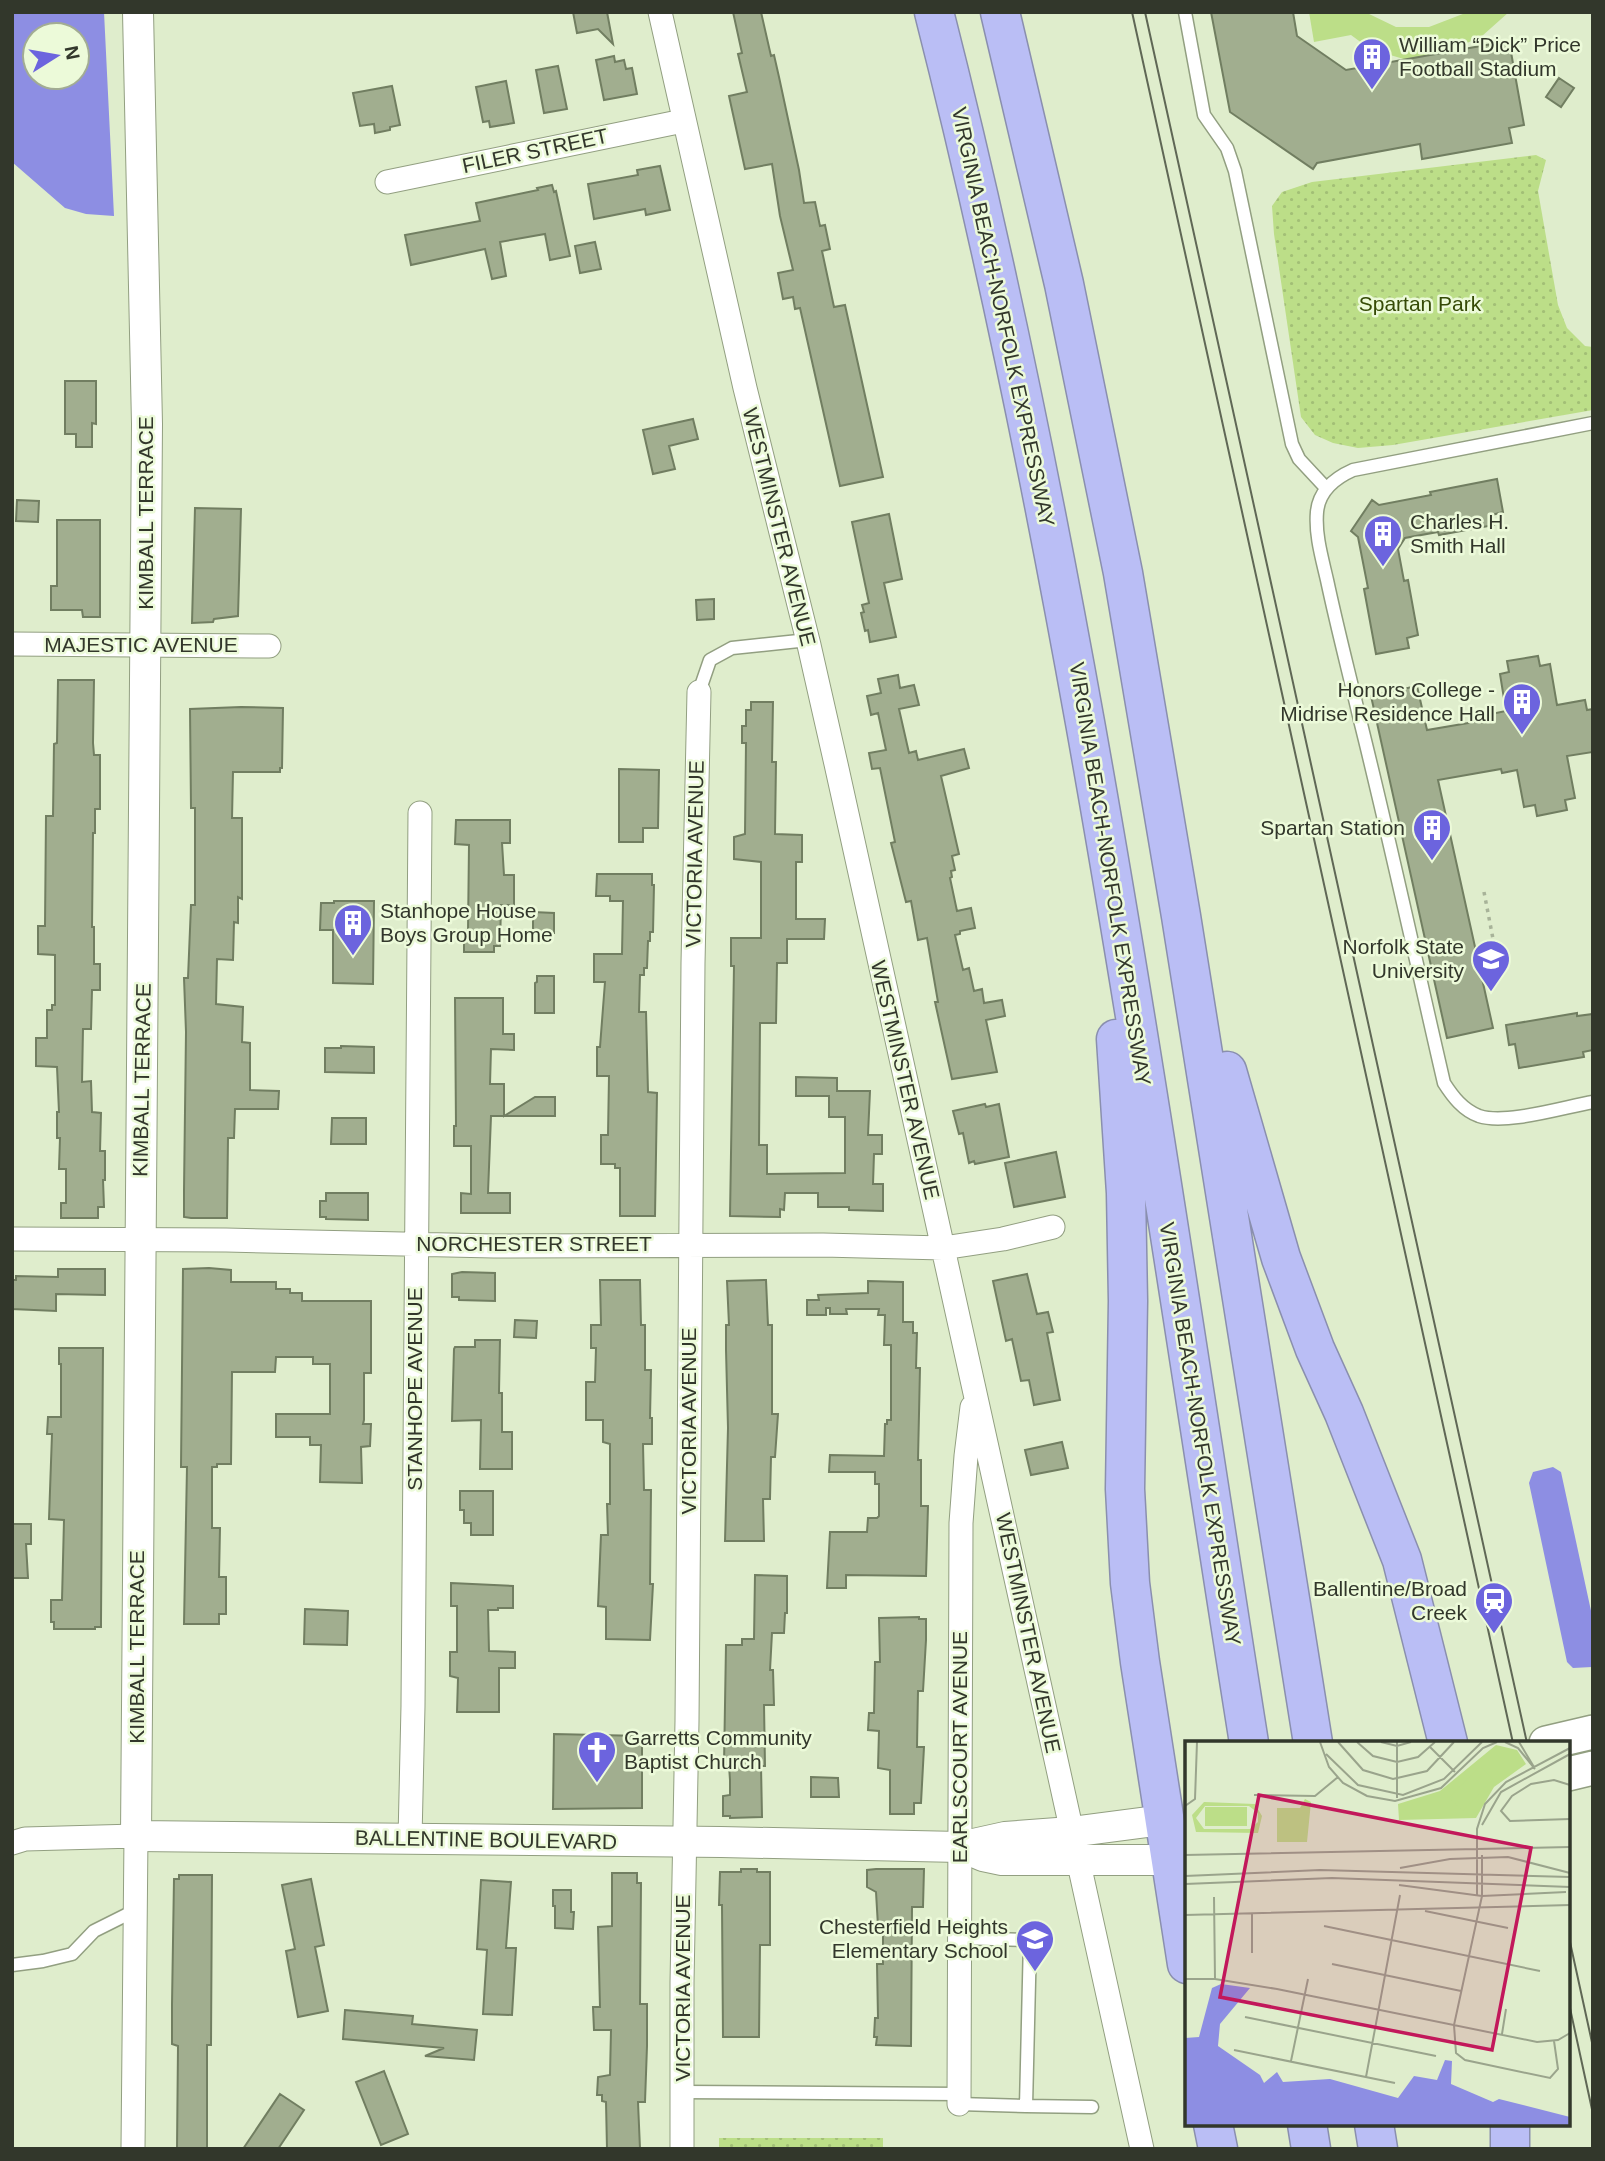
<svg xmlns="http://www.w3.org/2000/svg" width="1605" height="2161" font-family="Arial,sans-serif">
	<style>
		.green { fill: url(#green-dots) }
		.pitch { fill: #bcde88 }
		.water { fill: #8d8ee3; fill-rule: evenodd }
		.building { fill: #a1ae8f; stroke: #717e61; stroke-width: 2 }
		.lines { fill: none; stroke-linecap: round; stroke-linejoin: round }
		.service-casing { stroke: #929f81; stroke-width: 15 }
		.minor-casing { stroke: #929f81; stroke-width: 25 }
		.tertiary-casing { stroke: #929f81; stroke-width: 32 }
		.secondary-casing { stroke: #929f81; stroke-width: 36 }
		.motorway-casing { stroke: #8a8fae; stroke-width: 41 }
		.path { stroke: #a8b399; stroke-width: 3.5; stroke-dasharray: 3.5 5; stroke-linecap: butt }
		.service { stroke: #fff; stroke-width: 12 }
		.minor { stroke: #fff; stroke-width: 23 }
		.tertiary { stroke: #fff; stroke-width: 30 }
		.secondary { stroke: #fff; stroke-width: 33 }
		.motorway { stroke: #babef5; stroke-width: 38 }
		.tram { stroke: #5f6755; stroke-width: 2 }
		.labels { text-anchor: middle; stroke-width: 5; stroke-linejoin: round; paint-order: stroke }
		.poi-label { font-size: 21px; fill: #32372b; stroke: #ecfad9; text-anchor: end }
		.street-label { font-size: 21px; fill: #32372b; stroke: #ecfad9 }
		.park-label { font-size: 21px; fill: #354a06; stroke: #ecfad9 }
		.inset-road { fill: none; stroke: #9aa48c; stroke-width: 2 }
		.view { fill: #c2185b; fill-opacity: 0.15; stroke: #c2185b; stroke-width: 3.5 }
		.inset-edge { fill: none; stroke: #32372b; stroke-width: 3.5 }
	</style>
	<defs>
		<pattern id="green-dots" width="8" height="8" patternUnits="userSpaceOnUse" patternTransform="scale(1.75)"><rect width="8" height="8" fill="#bcde88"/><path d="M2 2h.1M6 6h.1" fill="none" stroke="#a2bf76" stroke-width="1.8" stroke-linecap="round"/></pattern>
	</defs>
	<rect width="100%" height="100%" fill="#dfedcc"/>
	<path class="green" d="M1536,155L1546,160L1538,191L1558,305L1567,328L1585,346L1593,347V410L1393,445L1358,448L1333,443L1315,435L1301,417L1274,234L1272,206L1282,192L1312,182Z
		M719,2138H883V2149H719Z"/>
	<path class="pitch" d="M1309,12H1365L1396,27H1429L1468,12H1509L1482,36L1448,52L1407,60L1370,49L1351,35L1314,42Z"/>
	<path class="water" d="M12,12H104L114,216L86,214L65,208L12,162ZM35,35H77V77H35Z
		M1553,1467L1561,1472L1593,1620L1592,1667L1573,1668L1567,1662L1529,1483L1533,1472Z"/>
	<path class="building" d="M573,12H607L613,44L598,29L577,33Z
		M733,12H761L771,56L774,55L779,77L799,170L804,203L815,202L820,226L825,225L830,249L822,251L834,307L845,305L883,477L840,486L800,308L795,309L793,297L783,299L778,273L793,270L780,216L772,164L745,169L729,96L747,92L738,54L742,53Z
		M1211,12H1293L1297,36L1346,70L1509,41L1524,125L1509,128L1512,143L1422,159L1420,144L1317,163L1313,169L1230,112Z
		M614,56L615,62L624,60L626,69L632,68L637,94L604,100L596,60Z
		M558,66L567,109L544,113L536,70Z
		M1559,78L1574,88L1561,107L1546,97Z
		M506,81L514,123L490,127L489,121L483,122L476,87Z
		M392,86L400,125L390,127V130L375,133L374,124L360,126L353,93Z
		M660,166L670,210L646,215L645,209L594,219L588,184L638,175L637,170Z
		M552,185L554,192L556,191L570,256L550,260L545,234L500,242L506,276L492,279L485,249L411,265L405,235L480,221L476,203L538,190L537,188Z
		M595,242L601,269L580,273L575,246Z
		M65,381H96V424L92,423V447H76V434H65Z
		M693,419L698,439L669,446L675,469L653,474L643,430Z
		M1497,479L1503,512L1492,515L1494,525L1439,535L1438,532L1405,538L1398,549L1404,581L1408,580L1418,635L1407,638L1409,648L1376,654L1364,589L1368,588L1358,537L1351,531L1372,500L1379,505L1431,495L1430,492Z
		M17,500L39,501L38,522L16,521Z
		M195,508L241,509L238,616L214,619L213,622L192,623Z
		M889,514L902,579L884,583L896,637L870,642L868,630L865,631L861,613L864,612L862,605L869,603L852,522Z
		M57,520H100V617H83L82,610H51V586H57Z
		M714,599V619L697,620L696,600Z
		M1538,656L1540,666L1550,664L1557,705L1585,700L1587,710L1593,709V752L1567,756L1575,798L1565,800L1567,810L1537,816L1535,805L1524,807L1517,770L1502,773L1501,769L1438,780L1493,1028L1447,1038L1371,696L1417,686L1427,730L1492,719L1491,714L1506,711L1500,674L1509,672L1507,661Z
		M898,675L900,688L914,685L919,705L899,709L909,753L916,751L918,760L964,749L969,768L941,776L959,854L952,856L955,870L951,871L952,877L950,878L957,911L971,908L975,928L960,931V934L955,935L963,970L969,968L974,991L982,989L984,1003L1002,1000L1005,1016L986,1020L997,1072L952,1079L935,1002H938L927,938L918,940L911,901L906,902L891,843L895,842L880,768L872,769L869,753L886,750L878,713L871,715L867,696L881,693L878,679Z
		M58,680H94L93,743L94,755H100V809H95V833H93L92,927H94V964H100V990H92L91,1029H83L82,1082L91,1081L92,1112L101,1113L100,1151H105V1180H103L104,1207H98V1218H61V1203H66V1169H59L60,1138H57V1112H59L57,1067L36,1066V1038H47V1010H52V1005H55V955L38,954V926H45L46,816H53L54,744L57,743Z
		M751,702H773L772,762H776L775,834L802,835V862H796V919H825L824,939H787V963H777L776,1023H760L759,1145H767V1174L845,1173V1117H829V1096H796V1077L837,1078V1091H870L868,1135H882V1154H874L873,1184H883V1211L849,1210V1207H818V1193H785L784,1210L780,1209V1217L730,1216L734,966H731V938H761V862L734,859V837L745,834L746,743H742V726H746V710H751Z
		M241,707L283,708L282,768H280V772H233L232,818H242V899L238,897V923L234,922L233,960L217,959L216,1004L243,1007L242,1042L250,1043V1090L279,1091L278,1109H235L234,1138H228L227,1218H191L184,1217V1190L186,1032L184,978H188L191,905H195V808H191L190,709Z
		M619,769L659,770L658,828H643V842H619Z
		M456,820H510V843H502L504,875H514V905H501L500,946H494V952H464V931H468L469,845L455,844Z
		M597,874H652V885H654L653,932H650V941H648L647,968H644V975H640L639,1012H646L648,1092L657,1093L655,1216H620V1168H615V1164H601V1135H608L609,1076H597V1047H600L605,982H594V954H622L623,901H610V896H596Z
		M334,901H374L373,984L333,983V930H320L321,903H334Z
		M533,912L554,913V933H533Z
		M537,976H554V1013H535V983L537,982Z
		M455,998H503V1034H514V1050L491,1049L490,1084H504V1116L535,1097H555V1116H491L488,1193H510V1213H461V1193L471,1194V1146H454V1126H456Z
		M1577,1013V1016L1593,1014V1050L1583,1052L1584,1057L1519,1068L1515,1044L1509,1045L1506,1025Z
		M341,1046L374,1047V1073L325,1072V1048H341Z
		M985,1104L986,1107L999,1104L1009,1157L975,1164L974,1161L969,1163L963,1133L959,1134L953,1111Z
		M332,1118H366V1144H331Z
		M1056,1152L1065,1197L1014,1207L1005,1163Z
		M326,1193H368V1220L326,1219V1217H320V1201H326Z
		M209,1268L231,1270V1282H276V1289H290V1293H302V1301H371V1373H364V1420L363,1424H371L370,1446L361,1447L362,1483L320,1482L321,1445H310V1437H276V1414H330V1364H313V1357H276L275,1372H232L231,1464H217V1467H212V1528H220L219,1577H226V1614H219V1624H184L187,1467H181L183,1269Z
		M58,1269H105V1295L56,1294V1311L12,1309V1280H16V1276L58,1277Z
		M462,1272L495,1273V1301L459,1300V1297H452V1274Z
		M1027,1274L1037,1314L1048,1312L1053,1332L1047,1333L1060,1400L1034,1405L1029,1380L1021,1381L1012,1339L1006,1341L993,1281Z
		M600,1280H640L641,1325H645V1370H651L650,1418H652V1444H643L644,1490H651L650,1584H653L650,1640L606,1639V1607L598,1606L601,1535H608L607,1504H610V1444L603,1442V1420H586V1382H595L596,1348H591V1325H601Z
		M766,1280L768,1325H772V1414H778L775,1457H771L770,1499H763L764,1541H725L728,1428L726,1350V1325H729L727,1281Z
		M868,1281L903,1282V1322H913V1333H917L916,1368H920L918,1460H921V1506H928L926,1576L846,1575V1588H827L830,1532H867L868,1518H877L879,1516V1484H875V1472H829L830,1455L884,1456L885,1424H887V1420H891V1345H884L885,1315H878L879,1309H846L847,1314H830V1308H826V1315H807V1300H819L818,1295L868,1293Z
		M515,1320L537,1321L536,1338L514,1337Z
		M475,1340H500L499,1393H502V1432H512V1469H480L481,1420L452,1421L454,1349L455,1347H475Z
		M59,1348H103L101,1621V1627H95V1629H54V1622H51V1600H62L64,1520L49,1519L52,1434H47L48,1417H61V1364H59Z
		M1062,1442L1068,1468L1031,1475L1025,1450Z
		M460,1491H493V1535H471V1523H464V1510H460Z
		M12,1524H31V1544H26L28,1578H12Z
		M755,1575L787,1576V1613H785L784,1633H772L770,1670H773L774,1705H764L765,1766H761L762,1817L730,1818V1816H723V1796L730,1795V1780L729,1765H724L726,1645H742V1639H754Z
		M451,1583L513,1586V1608H498V1610H488L489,1651L515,1652V1668H499V1712H457L458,1678L450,1676V1652H457V1606H451Z
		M305,1609L348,1611L347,1645L304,1644Z
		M919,1617V1619H926V1640L923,1691H918L917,1747H924L921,1803H914V1814H890V1770L878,1768L879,1731L868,1730L869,1713H874L875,1662H880L879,1618Z
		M554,1734L642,1736V1808L553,1809Z
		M811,1777L838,1778L839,1797H811Z
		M741,1869H757V1872H770V1945H760L759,2037H723L722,1905H719L720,1872H741Z
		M876,1869H924L923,1907H912L911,2046L876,2045L877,2037H874L875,2018H878L877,1964H883V1926H878L876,1892L867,1887V1870Z
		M612,1873H637V1883H641L640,2004H647V2046L645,2102H638L640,2149H607L606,2102L602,2101V2095H597L598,2077L610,2075L611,2030H594L593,2007H600L598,1927L612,1926Z
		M179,1875H212L211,2045H207V2149H177L178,2046L172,2044V2004L174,1879H179Z
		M311,1879L324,1945L315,1947L328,2011L298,2017L286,1951L295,1949L282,1885Z
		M481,1880L511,1882L506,1948H516L512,2015L483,2014L487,1950L477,1949Z
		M553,1890H571V1912H574L573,1929L555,1928V1906H553Z
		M345,2010L413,2016L412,2024L477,2030L474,2060L425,2056L444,2048L343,2039Z
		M384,2071L408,2134L381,2145L356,2082Z
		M280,2094L304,2110L278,2149H243Z"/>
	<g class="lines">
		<defs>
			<path id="service" d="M1185,12L1204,115L1227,148L1235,171L1292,444L1299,459L1326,488
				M1593,423L1353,470C1335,478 1319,490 1317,512C1315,535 1322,558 1327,580C1337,627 1349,673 1360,720C1390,840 1416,962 1444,1083C1453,1097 1463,1110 1479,1116C1506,1125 1564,1107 1593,1102
				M699,692L710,660L732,648L808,640
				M12,1965L43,1961L72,1954L94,1931L136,1910
				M682,2092L959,2094
				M959,2104L1026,2106L1030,1940L960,1938
				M1026,2106L1092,2107"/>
			<path id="minor" d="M660,12L745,388L809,645L836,764L1142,2149
				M387,182L683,121
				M12,644L269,646
				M12,1239L226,1240L494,1246L823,1245L943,1248L1003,1239L1053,1227
				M410,1839L413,1706L420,813
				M12,1843L25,1839L136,1836L133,2149
				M959,2104L961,1523L966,1456L972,1407
				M682,2149V1982L687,1721L693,963L699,692"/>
			<path id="tertiary" d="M138,12L147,424L136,1836L721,1842L960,1847L1005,1837L1071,1832L1163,1820
				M964,1848L983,1856L1002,1860H1169"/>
			<path id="secondary" d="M1546,1743L1593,1732
				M1568,1774L1593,1768"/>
			<path id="motorway" d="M934,12C1079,581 1157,1164 1249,1743
				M1000,12L1064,284L1123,573L1181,916L1313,1743
				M1116,1039L1126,1193L1128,1301L1125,1489L1130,1583L1140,1662L1187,1964
				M1227,1071L1281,1258L1315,1349L1344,1413L1402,1560L1448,1743
				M1213,2124L1218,2149
				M1307,2124L1311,2149
				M1374,2124L1378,2149
				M1510,2124V2149"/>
		</defs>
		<use href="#service" class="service-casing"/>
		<use href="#minor" class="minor-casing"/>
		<use href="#tertiary" class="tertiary-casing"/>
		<use href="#secondary" class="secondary-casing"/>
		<use href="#motorway" class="motorway-casing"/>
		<path class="path" d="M1484,892L1499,970"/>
		<use href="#service" class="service"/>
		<use href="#minor" class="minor"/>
		<use href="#tertiary" class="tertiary"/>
		<use href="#secondary" class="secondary"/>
		<use href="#motorway" class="motorway"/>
		<path class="tram" d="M1132,12L1513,1743
			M1145,12L1527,1743
			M1568,1933L1593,2047
			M1568,1999L1593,2114"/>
	</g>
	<defs>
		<symbol id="building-pin" viewBox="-11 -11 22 30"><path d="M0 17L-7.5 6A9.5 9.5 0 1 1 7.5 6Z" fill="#6c64de" stroke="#ecfad9"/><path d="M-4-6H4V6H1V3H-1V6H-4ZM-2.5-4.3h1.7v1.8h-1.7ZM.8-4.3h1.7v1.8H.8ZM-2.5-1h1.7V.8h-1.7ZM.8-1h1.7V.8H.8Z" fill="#fff"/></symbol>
		<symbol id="university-pin" viewBox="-11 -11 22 30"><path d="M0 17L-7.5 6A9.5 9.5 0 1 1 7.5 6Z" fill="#6c64de" stroke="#ecfad9"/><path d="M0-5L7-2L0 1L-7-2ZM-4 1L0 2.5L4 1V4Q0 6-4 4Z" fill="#fff"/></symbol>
		<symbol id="station-pin" viewBox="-11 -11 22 30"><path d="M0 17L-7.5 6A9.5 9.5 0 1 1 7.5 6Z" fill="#6c64de" stroke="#ecfad9"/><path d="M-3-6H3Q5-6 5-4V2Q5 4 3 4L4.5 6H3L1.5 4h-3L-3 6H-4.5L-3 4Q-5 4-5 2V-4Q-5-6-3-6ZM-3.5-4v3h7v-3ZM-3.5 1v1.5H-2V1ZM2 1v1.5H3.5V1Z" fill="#fff"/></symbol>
		<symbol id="church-pin" viewBox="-11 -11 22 30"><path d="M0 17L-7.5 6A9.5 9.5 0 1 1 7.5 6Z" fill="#6c64de" stroke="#ecfad9"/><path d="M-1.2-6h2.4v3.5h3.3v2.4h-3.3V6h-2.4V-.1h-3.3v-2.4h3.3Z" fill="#fff"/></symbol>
		<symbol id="school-pin" viewBox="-11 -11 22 30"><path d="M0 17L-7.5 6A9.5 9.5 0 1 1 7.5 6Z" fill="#6c64de" stroke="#ecfad9"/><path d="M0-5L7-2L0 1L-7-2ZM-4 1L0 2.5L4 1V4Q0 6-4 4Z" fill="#fff"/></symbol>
	</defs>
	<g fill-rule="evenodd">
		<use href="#building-pin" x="1350" y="35" width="44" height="60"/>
		<use href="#building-pin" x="1361" y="512" width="44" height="60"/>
		<use href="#building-pin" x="1500" y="680" width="44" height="60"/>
		<use href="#building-pin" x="1410" y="806" width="44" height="60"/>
		<use href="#building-pin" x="331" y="901" width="44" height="60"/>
		<use href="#university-pin" x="1469" y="937" width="44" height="60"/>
		<use href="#station-pin" x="1472" y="1579" width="44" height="60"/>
		<use href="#church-pin" x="575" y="1728" width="44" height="60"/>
		<use href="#school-pin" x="1013" y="1917" width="44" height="60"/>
	</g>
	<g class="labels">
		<g class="poi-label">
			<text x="1399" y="52" text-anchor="start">William “Dick” Price<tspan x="1399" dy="24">Football Stadium</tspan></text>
			<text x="1410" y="529" text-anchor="start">Charles H.<tspan x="1410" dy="24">Smith Hall</tspan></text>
			<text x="1495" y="697">Honors College -<tspan x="1495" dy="24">Midrise Residence Hall</tspan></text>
			<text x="1405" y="835">Spartan Station</text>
			<text x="380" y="918" text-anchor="start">Stanhope House<tspan x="380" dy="24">Boys Group Home</tspan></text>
			<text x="1464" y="954">Norfolk State<tspan x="1464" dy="24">University</tspan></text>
			<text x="1467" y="1596">Ballentine/Broad<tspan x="1467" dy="24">Creek</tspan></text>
			<text x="624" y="1745" text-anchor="start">Garretts Community<tspan x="624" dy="24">Baptist Church</tspan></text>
			<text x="1008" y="1934">Chesterfield Heights<tspan x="1008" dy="24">Elementary School</tspan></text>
		</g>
		<g class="street-label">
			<text transform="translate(535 151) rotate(-12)" y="7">FILER STREET</text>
			<text transform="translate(1003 317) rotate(78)" y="7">VIRGINIA BEACH-NORFOLK EXPRESSWAY</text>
			<text transform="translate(146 513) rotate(-90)" y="7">KIMBALL TERRACE</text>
			<text transform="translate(779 527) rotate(76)" y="7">WESTMINSTER AVENUE</text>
			<text x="141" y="652">MAJESTIC AVENUE</text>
			<text transform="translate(695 854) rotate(-89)" y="7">VICTORIA AVENUE</text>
			<text transform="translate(1110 874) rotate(81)" y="7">VIRGINIA BEACH-NORFOLK EXPRESSWAY</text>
			<text transform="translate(142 1080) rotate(-89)" y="7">KIMBALL TERRACE</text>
			<text transform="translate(905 1080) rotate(77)" y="7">WESTMINSTER AVENUE</text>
			<text x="534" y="1251">NORCHESTER STREET</text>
			<text transform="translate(415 1389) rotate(-90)" y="7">STANHOPE AVENUE</text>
			<text transform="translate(689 1421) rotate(-90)" y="7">VICTORIA AVENUE</text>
			<text transform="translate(1200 1434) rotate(81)" y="7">VIRGINIA BEACH-NORFOLK EXPRESSWAY</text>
			<text transform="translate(1028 1633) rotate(78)" y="7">WESTMINSTER AVENUE</text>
			<text transform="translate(137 1647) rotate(-90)" y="7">KIMBALL TERRACE</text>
			<text transform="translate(960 1747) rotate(-90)" y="7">EARLSCOURT AVENUE</text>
			<text transform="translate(486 1840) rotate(1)" y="7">BALLENTINE BOULEVARD</text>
			<text transform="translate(683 1988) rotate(-90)" y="7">VICTORIA AVENUE</text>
		</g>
		<g class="park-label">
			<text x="1420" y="311">Spartan Park</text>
		</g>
	</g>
	<g transform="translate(1185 1741)">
		<rect width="385" height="385" fill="#dfedcc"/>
		<path d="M311,4L332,9L341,23L309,46L291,77L214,79L213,63L255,50ZM120,58L126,61L122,101H92V67H115Z" fill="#bcde88"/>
		<path d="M295,25L308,38L278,70L264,57ZM19,61L70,63L77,75L73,92L11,91L7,74ZM20,65H64L73,72V81L65,88H19L11,77ZM20,66H62V85H20Z" fill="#bcde88" fill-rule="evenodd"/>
		<path d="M36,243L65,247L35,283L33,305L75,334L79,342L92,331L98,341L145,338L213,357L229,335L252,339L260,319L267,320L266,343L308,361L314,358L385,376V384H0V297L14,296L27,247Z" fill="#8d8ee3"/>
		<path class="inset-road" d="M135,1L144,26L158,42L182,55L210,60L256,47L298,7L312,1M153,1L178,29L208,38L242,30L269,1M172,1L188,15L212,21L233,16L250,1M196,1L212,5L226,1M212,1V57M320,1L333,7L350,28M334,1L349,26M245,6L270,31M141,13L173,44L218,54L259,38L297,1M385,44L369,39L346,43L327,55L316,70L325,80L385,78M69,54L130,55L153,36M0,65L10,58L12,1M297,84L316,51L385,13M0,114L385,106M297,114V155M215,127L265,118L323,116L385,132M0,135L135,129L385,136M0,143L147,137L385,146M214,144L297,155L381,151M292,154V88L300,63L321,41L385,7M297,155L269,284L271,312L280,319L365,337L373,328L369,300M29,156L30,238M240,170L323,187M67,173V212M0,174L385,164M139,185L355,230M147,223L276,250M0,238H30L92,248L352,301L373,299L385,292M60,276L251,315M317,293L321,268M49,309L210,342M106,320L123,238M181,336L215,154"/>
		<path class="view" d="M74,54L346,107L307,309L35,256Z"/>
		<rect width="385" height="385" class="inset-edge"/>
	</g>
	<rect width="1605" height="2161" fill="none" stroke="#32372b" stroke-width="28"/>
	<g transform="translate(56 56) rotate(79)"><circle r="33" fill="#ecfad9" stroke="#a2ac93" stroke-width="2"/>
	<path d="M0-5L12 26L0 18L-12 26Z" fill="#6c64de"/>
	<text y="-10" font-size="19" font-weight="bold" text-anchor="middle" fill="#32372b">N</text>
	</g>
</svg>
